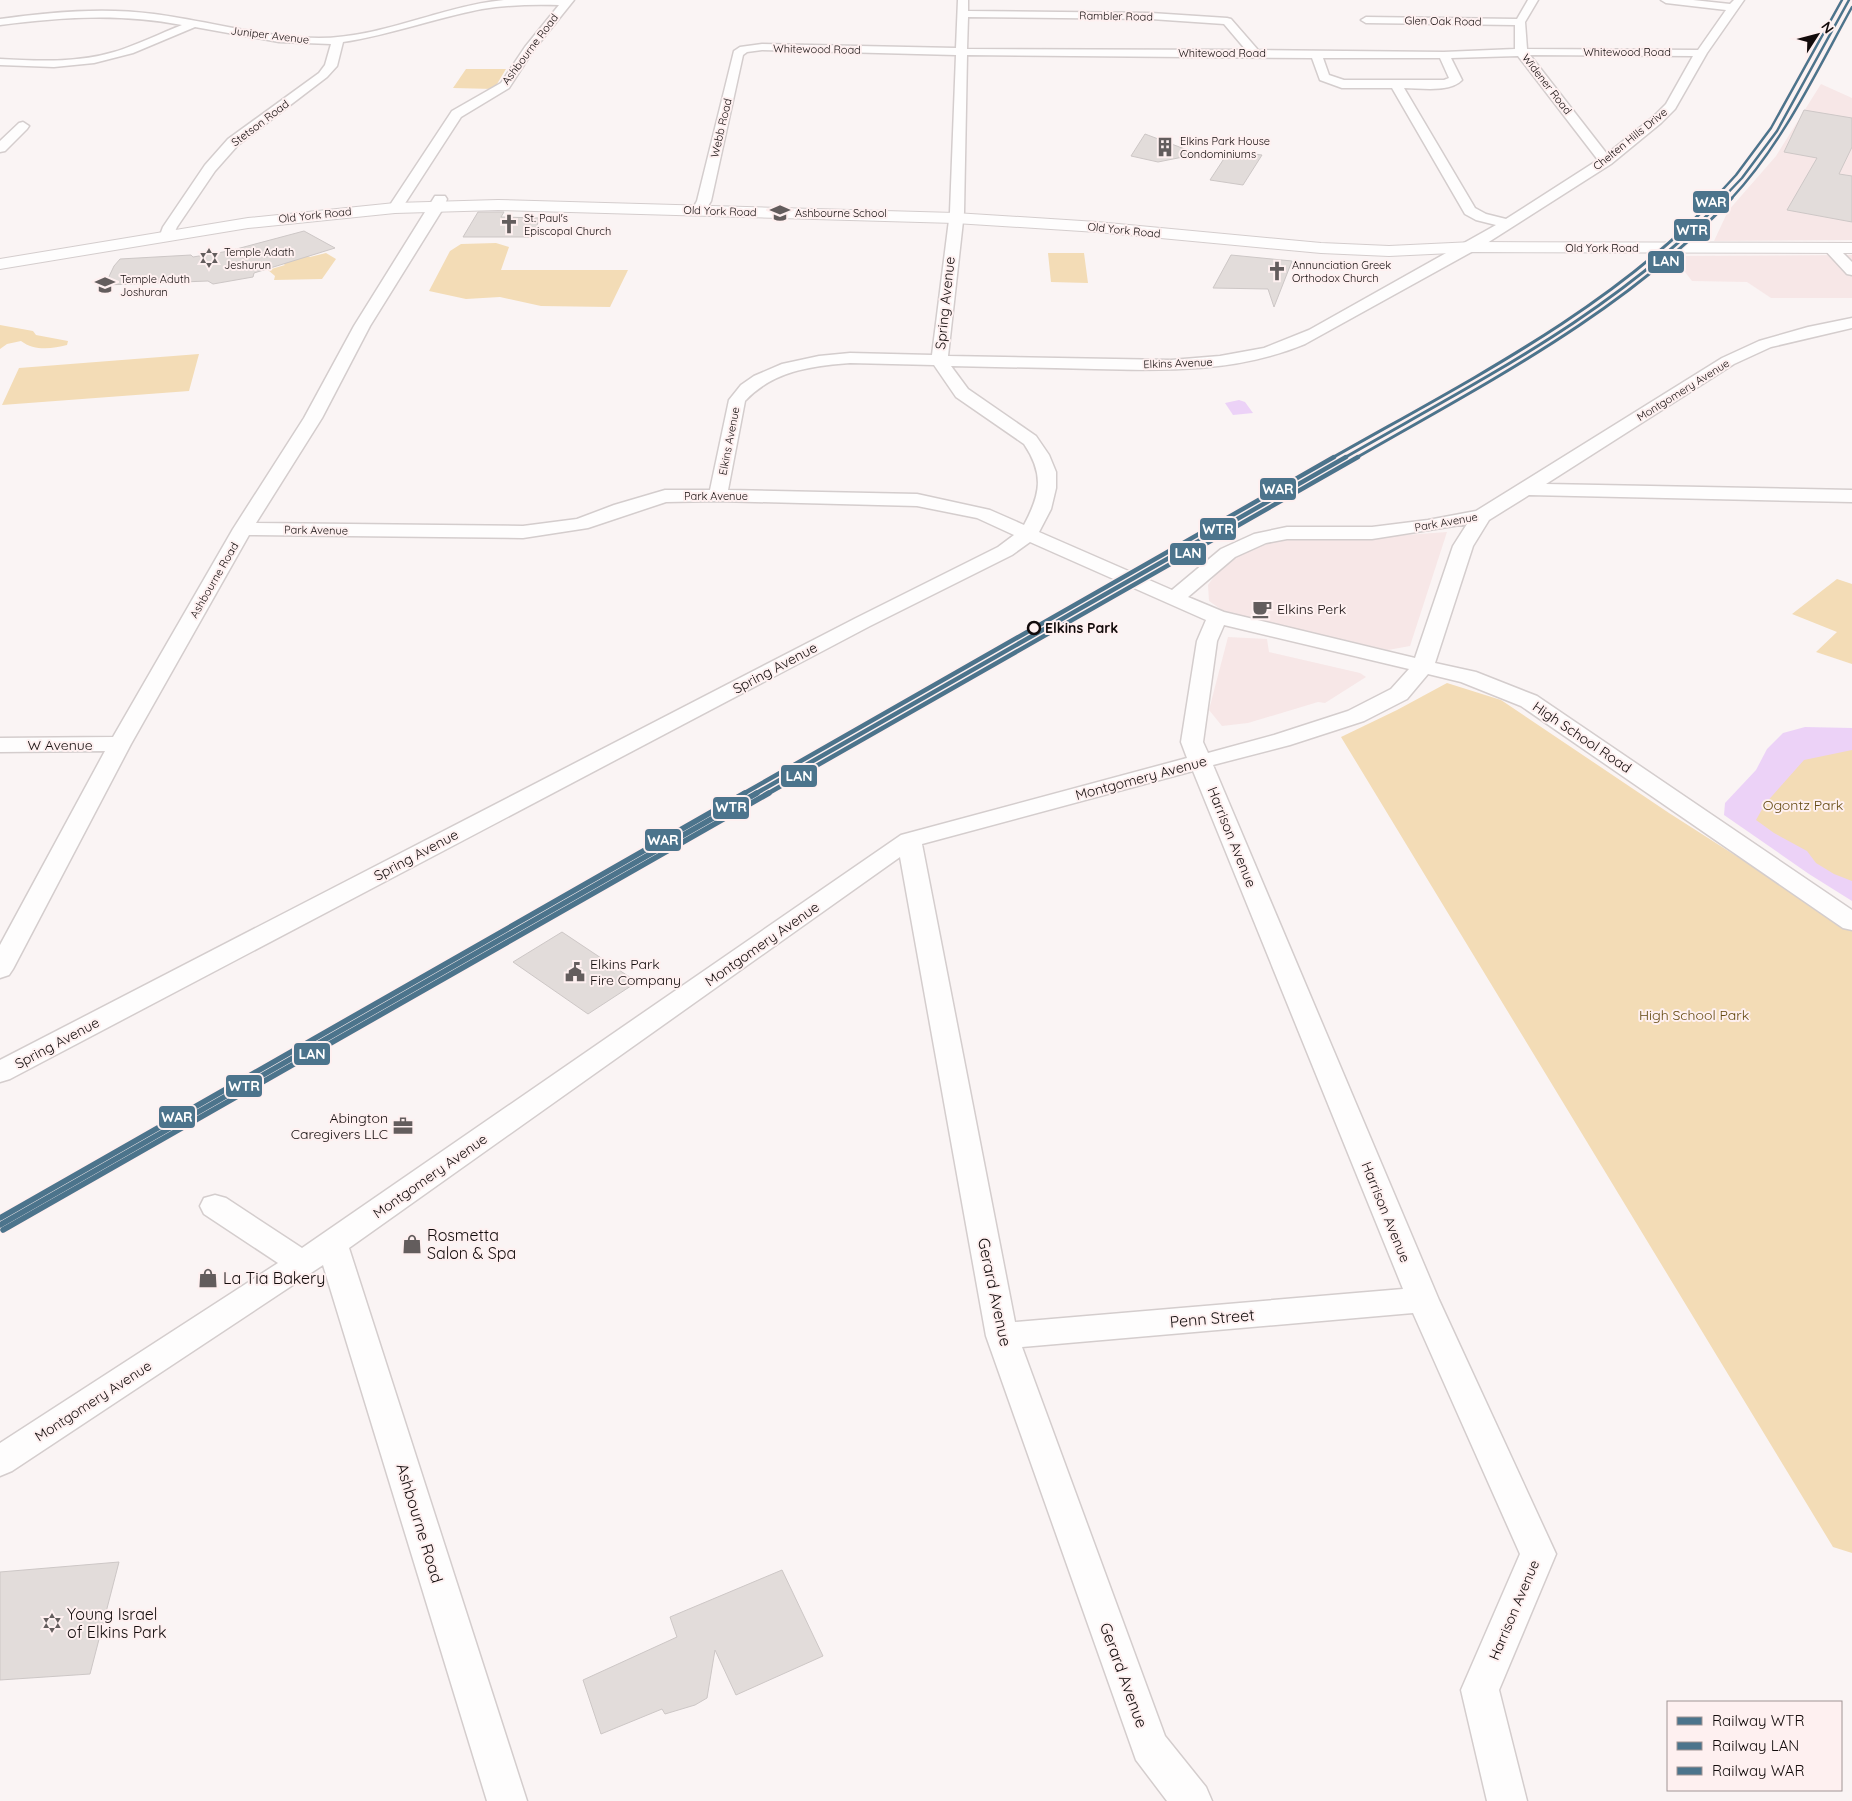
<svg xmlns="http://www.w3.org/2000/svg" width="1852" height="1801" font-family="Quicksand,sans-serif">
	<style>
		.built { fill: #f7e7e7 }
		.green { fill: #f3dcb6 }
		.water { fill: #ecd2f7 }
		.building { fill: #e2dcda; stroke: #cdc7c6 }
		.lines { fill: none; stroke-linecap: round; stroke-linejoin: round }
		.minor-casing { stroke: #d4cdcd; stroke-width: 3 }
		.highway-casing { stroke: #d4cdcd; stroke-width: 2 }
		.minor { fill: #fefdfd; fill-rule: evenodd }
		.highway { fill: #fefdfd; fill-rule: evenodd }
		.rail-1-far3-casing { stroke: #fef0f0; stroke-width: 4.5 }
		.rail-1-far2-casing { stroke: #fef0f0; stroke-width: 5.5 }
		.rail-1-far1-casing { stroke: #fef0f0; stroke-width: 8 }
		.rail-1-casing { stroke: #fef0f0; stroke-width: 9 }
		.rail-2-far3-casing { stroke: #fef0f0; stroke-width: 4.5 }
		.rail-2-far2-casing { stroke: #fef0f0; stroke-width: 5.5 }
		.rail-2-far1-casing { stroke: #fef0f0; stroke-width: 8 }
		.rail-2-casing { stroke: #fef0f0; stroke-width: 9 }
		.rail-3-far3-casing { stroke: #fef0f0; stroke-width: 4.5 }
		.rail-3-far2-casing { stroke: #fef0f0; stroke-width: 5.5 }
		.rail-3-far1-casing { stroke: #fef0f0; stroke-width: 8 }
		.rail-3-casing { stroke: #fef0f0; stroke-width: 9 }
		.rail-1-far3 { stroke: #4c748c; stroke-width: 2.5 }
		.rail-1-far2 { stroke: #4c748c; stroke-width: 3 }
		.rail-1-far1 { stroke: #4c748c; stroke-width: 4.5 }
		.rail-1 { stroke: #4c748c; stroke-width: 5.5 }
		.rail-2-far3 { stroke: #4c748c; stroke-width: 2.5 }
		.rail-2-far2 { stroke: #4c748c; stroke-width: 3 }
		.rail-2-far1 { stroke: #4c748c; stroke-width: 4.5 }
		.rail-2 { stroke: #4c748c; stroke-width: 5.5 }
		.rail-3-far3 { stroke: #4c748c; stroke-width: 2.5 }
		.rail-3-far2 { stroke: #4c748c; stroke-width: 3 }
		.rail-3-far1 { stroke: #4c748c; stroke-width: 4.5 }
		.rail-3 { stroke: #4c748c; stroke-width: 5.5 }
		.stop-dot { fill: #fef0f0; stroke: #120b0b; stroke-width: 2.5 }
		.labels { text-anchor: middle; stroke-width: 4; stroke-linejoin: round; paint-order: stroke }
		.far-street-label { font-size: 11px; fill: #120b0b; stroke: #fef0f0 }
		.far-poi-label { font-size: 11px; fill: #120b0b; stroke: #fef0f0; text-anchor: start }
		.street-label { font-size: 14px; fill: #120b0b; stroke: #fef0f0 }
		.poi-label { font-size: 14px; fill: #120b0b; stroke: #fef0f0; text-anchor: start }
		.stop-label { font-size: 14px; font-weight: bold; fill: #120b0b; stroke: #fef0f0; text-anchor: start }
		.park-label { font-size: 14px; fill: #644910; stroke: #fef0f0 }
		.near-poi-label { font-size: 16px; fill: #120b0b; stroke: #fef0f0; text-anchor: start }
		.near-street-label { font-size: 16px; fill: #120b0b; stroke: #fef0f0 }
		.line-badge { stroke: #fef0f0; stroke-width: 2 }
		.badge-label { font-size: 14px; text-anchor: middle; font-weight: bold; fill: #fff }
	</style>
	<rect width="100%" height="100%" fill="#faf4f4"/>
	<path class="built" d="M1821,84L1852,98V240L1714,241L1728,211L1776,156Z
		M1852,255V298H1771L1747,282L1692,281L1674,258L1683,256Z
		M1447,532L1410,646L1388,650L1226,613L1209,601L1208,585L1223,564L1248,549L1291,538L1336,540Z
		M1228,637L1267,639L1269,652L1360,673L1366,677L1325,703L1318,702L1248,723L1222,726L1209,710Z"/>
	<path class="green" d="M466,69H506L494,89L453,88Z
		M496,243L509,247L501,270H628L610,307L541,306L500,297L466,299L429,291L450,251L461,244Z
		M293,249L310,257L326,253L336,259L322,279L274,280L275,276L268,270L285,265L272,255Z
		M1048,253H1084L1088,283L1051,282Z
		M0,325L33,331L36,335L68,341L67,345C52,349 34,351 21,341L7,344L0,349Z
		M199,354L189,391L2,405L19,368Z
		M1837,579L1852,584V664L1816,652L1837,632L1792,614Z
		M1447,683L1501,700L1669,813L1852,930V1553L1833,1547L1341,737L1397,710Z
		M1852,728V891L1742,823L1773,767Z"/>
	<path class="water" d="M1239,400L1245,402L1253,413L1233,415L1225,403Z
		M1805,727L1852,728V750L1804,760L1765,804L1756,820L1774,833L1807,851L1816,863L1834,874L1852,881V901L1809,874L1724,815L1725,803L1756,770L1767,749L1783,733Z"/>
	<path class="building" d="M1804,110L1852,118V147L1839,174L1852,176V222L1787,210L1817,158L1784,152Z
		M1145,134L1198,154L1158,162L1131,156Z
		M1229,151L1262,155L1243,185L1210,180Z
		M478,212H504L501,217L540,218L532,237H463Z
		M304,231L335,248L254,273L253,277L213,284L208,281L105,285L114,266L120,259L191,255L193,257L229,251Z
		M1231,255L1292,261L1274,307L1268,289L1213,288Z
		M562,932L637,982L588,1014L513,962Z
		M119,1562L90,1674L0,1680V1572Z
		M782,1570L823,1656L736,1695L715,1650L707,1698L695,1705L665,1714L662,1709L601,1734L583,1680L677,1637L670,1617Z"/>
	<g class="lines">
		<defs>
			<path id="minor" d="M504,0H574L533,51L509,88L461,117L402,208L395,212L388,208L452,111L501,83L525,47L559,5C534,4 508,5 482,9C435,18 390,35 343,42L337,66L327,77L238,145L215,171L177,227L172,238H162L160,235L163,227L205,165L228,139L319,73L325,65L331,44L279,42L195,27L133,53L94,63L54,67L0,65V59C38,61 77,63 114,52C137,45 159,34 182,25C121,13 61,17 0,25V19C51,12 103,7 154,14C209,21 263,38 319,38C382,38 441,6 504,0Z
				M958,0H968V11L1151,13L1227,18L1231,19L1258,50L1444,52L1515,49V25L1366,23L1361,20L1366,17L1517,19L1528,0H1538L1525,22L1527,49L1698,50L1726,10L1666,3L1661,0H1693L1730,4L1734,0H1744L1707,53L1675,109L1661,123L1611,164L1484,245L1305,344C1238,372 1167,371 1095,369C1047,368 999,367 951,366L968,389L1036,436L1049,455L1056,472V488L1051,509L1039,532L1172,590L1221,549L1254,534L1287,527H1372L1428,520L1476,511L1722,358L1759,341L1808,327L1852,318V328L1771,347L1734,364L1546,484L1852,490V502L1529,495L1489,520L1473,546L1435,663L1476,672L1537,696L1852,910V930L1843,928L1521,706L1461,682L1428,674L1407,699L1364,721L1290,745L1213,765L1439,1300L1556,1554L1499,1690L1527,1801H1487L1461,1690L1520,1554L1413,1313L1022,1347L1165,1736L1206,1787L1212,1801H1167L1136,1760L986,1336L900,857L349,1248L527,1801H487L323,1265L12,1471L0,1476V1443L278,1263L204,1214L200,1206L204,1198L215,1195L226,1198L302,1248L901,835L1187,758L1181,742L1197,641L1206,620L1030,542L1012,555L870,626L10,1079L0,1082V1060L856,618L998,547L1014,535L977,518L917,506L718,501L666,502L588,528L523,538L249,535L131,744L13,969L9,975L0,978V945L105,751L0,752V738L113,737L233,529L304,418L354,326L435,196H445L447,199L444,207L370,326L322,418L256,523L523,526L577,519L614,505L665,490H710L729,400L741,385L754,376L782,364L819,356L850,353L932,355L950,212L956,55L762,50L747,52L743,55L711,201L704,213H694L692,210L697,201L734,51L740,47L762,44L956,48ZM968,17L1151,19L1224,24L1246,50L967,49ZM967,55L1312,58L1320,80L1342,88H1392L1465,214L1476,220L1496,225L1309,330L1264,348L1220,356L1171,360L948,356L964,212ZM1530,55L1693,56L1666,104L1653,117L1607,154ZM1518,56L1598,160L1506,219L1486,214L1475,208L1404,88C1420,88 1450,93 1462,80L1451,58ZM1323,58H1440L1449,78L1444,80H1344L1329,75ZM850,363L934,365L956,397L1024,444C1044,474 1041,493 1024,525L990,510L917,494L728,490L745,401C773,371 811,366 850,363ZM1467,524L1453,546L1415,658L1224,612L1188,597L1235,557L1266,543L1287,539H1372ZM1224,625L1409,669L1391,689L1348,711L1274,735L1208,753L1203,742L1217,641ZM1193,771L1403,1289L1015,1322L922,844Z
				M23,122L29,126L27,129L5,151L0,152V141L19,123Z
				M1830,244L1835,245L1852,262V275L1847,274L1823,248L1825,245Z"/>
			<path id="highway" d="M498,200L955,213L1097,222L1321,243L1389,246L1473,242L1852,243V253L1473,252L1389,256L1321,253L1097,232L955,223L498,210L395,213L248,228L0,269V259L248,218L395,203Z"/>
		</defs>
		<use href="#minor" class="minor-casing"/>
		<use href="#highway" class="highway-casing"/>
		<use href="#minor" class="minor"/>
		<use href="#highway" class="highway"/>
		<defs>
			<path id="rail-1-far3" d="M1722,199L1742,178L1777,131L1849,0"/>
			<path id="rail-1-far2" d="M1344,458C1476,382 1619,311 1724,198"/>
			<path id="rail-1-far1" d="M755,794L1346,457"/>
			<path id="rail-1" d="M0,1225L757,793"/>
			<path id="rail-2-far3" d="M1731,199C1783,143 1815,74 1852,7"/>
			<path id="rail-2-far2" d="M1356,458C1488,382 1627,311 1732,198"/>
			<path id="rail-2-far1" d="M767,794L1358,457"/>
			<path id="rail-2" d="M3,1230L769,793"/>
			<path id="rail-3-far3" d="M1714,199L1736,175L1771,128L1842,0"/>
			<path id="rail-3-far2" d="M1332,458C1462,384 1612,309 1715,198"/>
			<path id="rail-3-far1" d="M743,794L1334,457"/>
			<path id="rail-3" d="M0,1218L745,793"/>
		</defs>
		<use href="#rail-1-far3" class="rail-1-far3-casing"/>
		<use href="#rail-1-far2" class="rail-1-far2-casing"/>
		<use href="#rail-1-far1" class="rail-1-far1-casing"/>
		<use href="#rail-1" class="rail-1-casing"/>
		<use href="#rail-2-far3" class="rail-2-far3-casing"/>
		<use href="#rail-2-far2" class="rail-2-far2-casing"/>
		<use href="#rail-2-far1" class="rail-2-far1-casing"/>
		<use href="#rail-2" class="rail-2-casing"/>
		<use href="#rail-3-far3" class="rail-3-far3-casing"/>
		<use href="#rail-3-far2" class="rail-3-far2-casing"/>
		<use href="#rail-3-far1" class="rail-3-far1-casing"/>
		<use href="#rail-3" class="rail-3-casing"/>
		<use href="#rail-1-far3" class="rail-1-far3"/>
		<use href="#rail-1-far2" class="rail-1-far2"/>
		<use href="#rail-1-far1" class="rail-1-far1"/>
		<use href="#rail-1" class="rail-1"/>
		<use href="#rail-2-far3" class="rail-2-far3"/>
		<use href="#rail-2-far2" class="rail-2-far2"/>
		<use href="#rail-2-far1" class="rail-2-far1"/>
		<use href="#rail-2" class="rail-2"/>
		<use href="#rail-3-far3" class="rail-3-far3"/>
		<use href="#rail-3-far2" class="rail-3-far2"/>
		<use href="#rail-3-far1" class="rail-3-far1"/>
		<use href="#rail-3" class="rail-3"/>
	</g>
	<defs>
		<symbol id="building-bare" viewBox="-9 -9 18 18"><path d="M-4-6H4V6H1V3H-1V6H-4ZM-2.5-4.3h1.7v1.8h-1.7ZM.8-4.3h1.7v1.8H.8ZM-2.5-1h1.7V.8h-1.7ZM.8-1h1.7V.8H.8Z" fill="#635d5d" stroke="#fef0f0" stroke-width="2.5" paint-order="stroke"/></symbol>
		<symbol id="school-bare" viewBox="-9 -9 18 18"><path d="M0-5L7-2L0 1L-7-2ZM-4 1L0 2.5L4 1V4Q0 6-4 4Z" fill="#635d5d" stroke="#fef0f0" stroke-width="2.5" paint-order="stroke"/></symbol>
		<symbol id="church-bare" viewBox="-9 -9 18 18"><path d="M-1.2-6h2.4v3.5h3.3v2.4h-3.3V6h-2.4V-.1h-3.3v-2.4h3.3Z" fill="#635d5d" stroke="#fef0f0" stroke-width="2.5" paint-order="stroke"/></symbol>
		<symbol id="synagogue-bare" viewBox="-9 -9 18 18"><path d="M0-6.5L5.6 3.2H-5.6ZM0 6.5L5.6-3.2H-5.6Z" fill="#635d5d" stroke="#fef0f0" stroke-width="2.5" paint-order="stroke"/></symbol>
		<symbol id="cafe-bare" viewBox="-9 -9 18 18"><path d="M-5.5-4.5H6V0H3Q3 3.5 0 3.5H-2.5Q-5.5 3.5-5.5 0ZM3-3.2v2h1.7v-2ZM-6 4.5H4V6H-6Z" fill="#635d5d" stroke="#fef0f0" stroke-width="2.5" paint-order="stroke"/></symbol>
		<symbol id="civic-bare" viewBox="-9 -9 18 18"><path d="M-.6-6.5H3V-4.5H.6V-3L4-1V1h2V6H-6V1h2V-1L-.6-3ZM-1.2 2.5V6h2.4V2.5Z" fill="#635d5d" stroke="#fef0f0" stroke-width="2.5" paint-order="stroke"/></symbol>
		<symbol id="office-bare" viewBox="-9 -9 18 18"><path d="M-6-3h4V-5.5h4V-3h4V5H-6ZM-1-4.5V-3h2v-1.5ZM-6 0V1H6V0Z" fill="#635d5d" stroke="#fef0f0" stroke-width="2.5" paint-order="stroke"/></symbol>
		<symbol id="shop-bare" viewBox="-9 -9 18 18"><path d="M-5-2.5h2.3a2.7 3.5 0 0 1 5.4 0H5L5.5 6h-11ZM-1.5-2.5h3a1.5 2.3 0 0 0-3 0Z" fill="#635d5d" stroke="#fef0f0" stroke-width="2.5" paint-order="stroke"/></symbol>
	</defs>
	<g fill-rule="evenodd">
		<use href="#building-bare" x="1151" y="133" width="28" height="28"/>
		<use href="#school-bare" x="766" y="199" width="28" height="28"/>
		<use href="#church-bare" x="495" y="210" width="28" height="28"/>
		<use href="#synagogue-bare" x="195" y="244" width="28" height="28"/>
		<use href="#church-bare" x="1263" y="257" width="28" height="28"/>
		<use href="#school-bare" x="91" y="271" width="28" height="28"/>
		<use href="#cafe-bare" x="1248" y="595" width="28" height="28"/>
		<use href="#civic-bare" x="561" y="958" width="28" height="28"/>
		<use href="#office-bare" x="389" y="1112" width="28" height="28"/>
		<use href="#shop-bare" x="398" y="1230" width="28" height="28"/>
		<use href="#shop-bare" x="194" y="1264" width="28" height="28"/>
		<use href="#synagogue-bare" x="38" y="1609" width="28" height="28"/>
	</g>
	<circle class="stop-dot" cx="1034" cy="628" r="6"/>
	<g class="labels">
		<g class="far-street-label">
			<text transform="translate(1116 16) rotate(1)" y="4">Rambler Road</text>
			<text transform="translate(1443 21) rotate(1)" y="4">Glen Oak Road</text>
			<text transform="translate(270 35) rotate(7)" y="4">Juniper Avenue</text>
			<text transform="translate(530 49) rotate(-53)" y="4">Ashbourne Road</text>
			<text transform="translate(817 49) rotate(1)" y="4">Whitewood Road</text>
			<text x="1627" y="56">Whitewood Road</text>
			<text x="1222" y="57">Whitewood Road</text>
			<text transform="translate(1547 84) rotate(52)" y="4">Widener Road</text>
			<text transform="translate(260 123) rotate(-37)" y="4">Stetson Road</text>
			<text transform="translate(721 128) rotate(-77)" y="4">Webb Road</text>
			<text transform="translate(1630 139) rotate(-39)" y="4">Chelten Hills Drive</text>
			<text transform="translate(720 211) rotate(2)" y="4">Old York Road</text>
			<text transform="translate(315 215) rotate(-6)" y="4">Old York Road</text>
			<text transform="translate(1124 230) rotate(6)" y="4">Old York Road</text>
			<text x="1602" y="252">Old York Road</text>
			<text transform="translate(1178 363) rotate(-2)" y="4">Elkins Avenue</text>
			<text transform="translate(1683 390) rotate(-32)" y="4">Montgomery Avenue</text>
			<text transform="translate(729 441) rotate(-79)" y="4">Elkins Avenue</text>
			<text x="716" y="500">Park Avenue</text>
			<text transform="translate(1446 522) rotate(-10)" y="4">Park Avenue</text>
			<text transform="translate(316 530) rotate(1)" y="4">Park Avenue</text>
			<text transform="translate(214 580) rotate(-60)" y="4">Ashbourne Road</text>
		</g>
		<g class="far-poi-label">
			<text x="1180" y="145">Elkins Park House<tspan x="1180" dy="13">Condominiums</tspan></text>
			<text x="795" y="217">Ashbourne School</text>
			<text x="524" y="222">St. Paul's<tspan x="524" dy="13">Episcopal Church</tspan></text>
			<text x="224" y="256">Temple Adath<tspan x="224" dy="13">Jeshurun</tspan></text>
			<text x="1292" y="269">Annunciation Greek<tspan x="1292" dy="13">Orthodox Church</tspan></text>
			<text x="120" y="283">Temple Aduth<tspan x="120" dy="13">Joshuran</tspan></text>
		</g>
		<g class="street-label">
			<text transform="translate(945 303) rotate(-84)" y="5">Spring Avenue</text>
			<text transform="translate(775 668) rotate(-28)" y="5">Spring Avenue</text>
			<text transform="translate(1582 737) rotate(34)" y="5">High School Road</text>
			<text x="60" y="750">W Avenue</text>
			<text transform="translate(1141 778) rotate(-15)" y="5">Montgomery Avenue</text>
			<text transform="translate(1232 837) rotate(68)" y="5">Harrison Avenue</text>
			<text transform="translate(416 855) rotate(-28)" y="5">Spring Avenue</text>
			<text transform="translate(762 944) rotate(-35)" y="5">Montgomery Avenue</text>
			<text transform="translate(57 1043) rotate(-28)" y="5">Spring Avenue</text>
			<text transform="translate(430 1176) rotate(-35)" y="5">Montgomery Avenue</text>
			<text transform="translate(1386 1212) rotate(68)" y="5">Harrison Avenue</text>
			<text transform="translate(93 1401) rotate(-33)" y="5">Montgomery Avenue</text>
			<text transform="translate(1514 1610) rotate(-67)" y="5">Harrison Avenue</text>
		</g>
		<g class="poi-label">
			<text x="1277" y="614">Elkins Perk</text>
			<text x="590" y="969">Elkins Park<tspan x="590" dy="16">Fire Company</tspan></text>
			<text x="388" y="1123" text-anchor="end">Abington<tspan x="388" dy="16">Caregivers LLC</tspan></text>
		</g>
		<g class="stop-label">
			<text x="1045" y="633">Elkins Park</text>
		</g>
		<g class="park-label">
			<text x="1803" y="810">Ogontz Park</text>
			<text x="1694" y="1020">High School Park</text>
		</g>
		<g class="near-poi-label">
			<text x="427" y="1241">Rosmetta<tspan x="427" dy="18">Salon &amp; Spa</tspan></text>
			<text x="223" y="1284">La Tia Bakery</text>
			<text x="67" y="1620">Young Israel<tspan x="67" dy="18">of Elkins Park</tspan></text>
		</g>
		<g class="near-street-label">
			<text transform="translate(995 1292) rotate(78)" y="6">Gerard Avenue</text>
			<text transform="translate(1212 1318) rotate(-5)" y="6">Penn Street</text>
			<text transform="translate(420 1523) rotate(73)" y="6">Ashbourne Road</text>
			<text transform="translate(1124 1675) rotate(70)" y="6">Gerard Avenue</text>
		</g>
	</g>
	<g class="line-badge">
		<rect x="1692" y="190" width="38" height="24" rx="5" fill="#4c748c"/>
		<rect x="1673" y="218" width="38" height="24" rx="5" fill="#4c748c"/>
		<rect x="1647" y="250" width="38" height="24" rx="5" fill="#4c748c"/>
		<rect x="1259" y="477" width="38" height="24" rx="5" fill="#4c748c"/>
		<rect x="1199" y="517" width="38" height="24" rx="5" fill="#4c748c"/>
		<rect x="1169" y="542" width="38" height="24" rx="5" fill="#4c748c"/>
		<rect x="780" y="764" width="38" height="24" rx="5" fill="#4c748c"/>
		<rect x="712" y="796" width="38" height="24" rx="5" fill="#4c748c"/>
		<rect x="644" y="828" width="38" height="24" rx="5" fill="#4c748c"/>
		<rect x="293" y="1042" width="38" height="24" rx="5" fill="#4c748c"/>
		<rect x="225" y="1074" width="38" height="24" rx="5" fill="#4c748c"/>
		<rect x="158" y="1105" width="38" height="24" rx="5" fill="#4c748c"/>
	</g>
	<g class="badge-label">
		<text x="1711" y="207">WAR</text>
		<text x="1692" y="235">WTR</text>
		<text x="1666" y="266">LAN</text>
		<text x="1278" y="494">WAR</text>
		<text x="1218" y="534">WTR</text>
		<text x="1188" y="558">LAN</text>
		<text x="799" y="781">LAN</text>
		<text x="731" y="812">WTR</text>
		<text x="663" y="845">WAR</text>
		<text x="312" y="1059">LAN</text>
		<text x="244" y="1091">WTR</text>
		<text x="177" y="1122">WAR</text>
	</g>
	<rect x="1667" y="1701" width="175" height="90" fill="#fef0f0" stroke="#a09494"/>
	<rect x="1677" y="1717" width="25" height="8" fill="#4c748c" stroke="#a09494"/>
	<text x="1712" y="1726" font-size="15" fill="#120b0b">Railway WTR</text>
	<rect x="1677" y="1742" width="25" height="8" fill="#4c748c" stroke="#a09494"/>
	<text x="1712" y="1751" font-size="15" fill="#120b0b">Railway LAN</text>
	<rect x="1677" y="1767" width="25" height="8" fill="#4c748c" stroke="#a09494"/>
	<text x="1712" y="1776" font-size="15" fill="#120b0b">Railway WAR</text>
	<g transform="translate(1817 35) rotate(54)" stroke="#fef0f0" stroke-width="4" paint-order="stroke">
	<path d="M0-4L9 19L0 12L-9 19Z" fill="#120b0b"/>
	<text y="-8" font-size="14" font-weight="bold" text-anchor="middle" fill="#120b0b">N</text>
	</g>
</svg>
